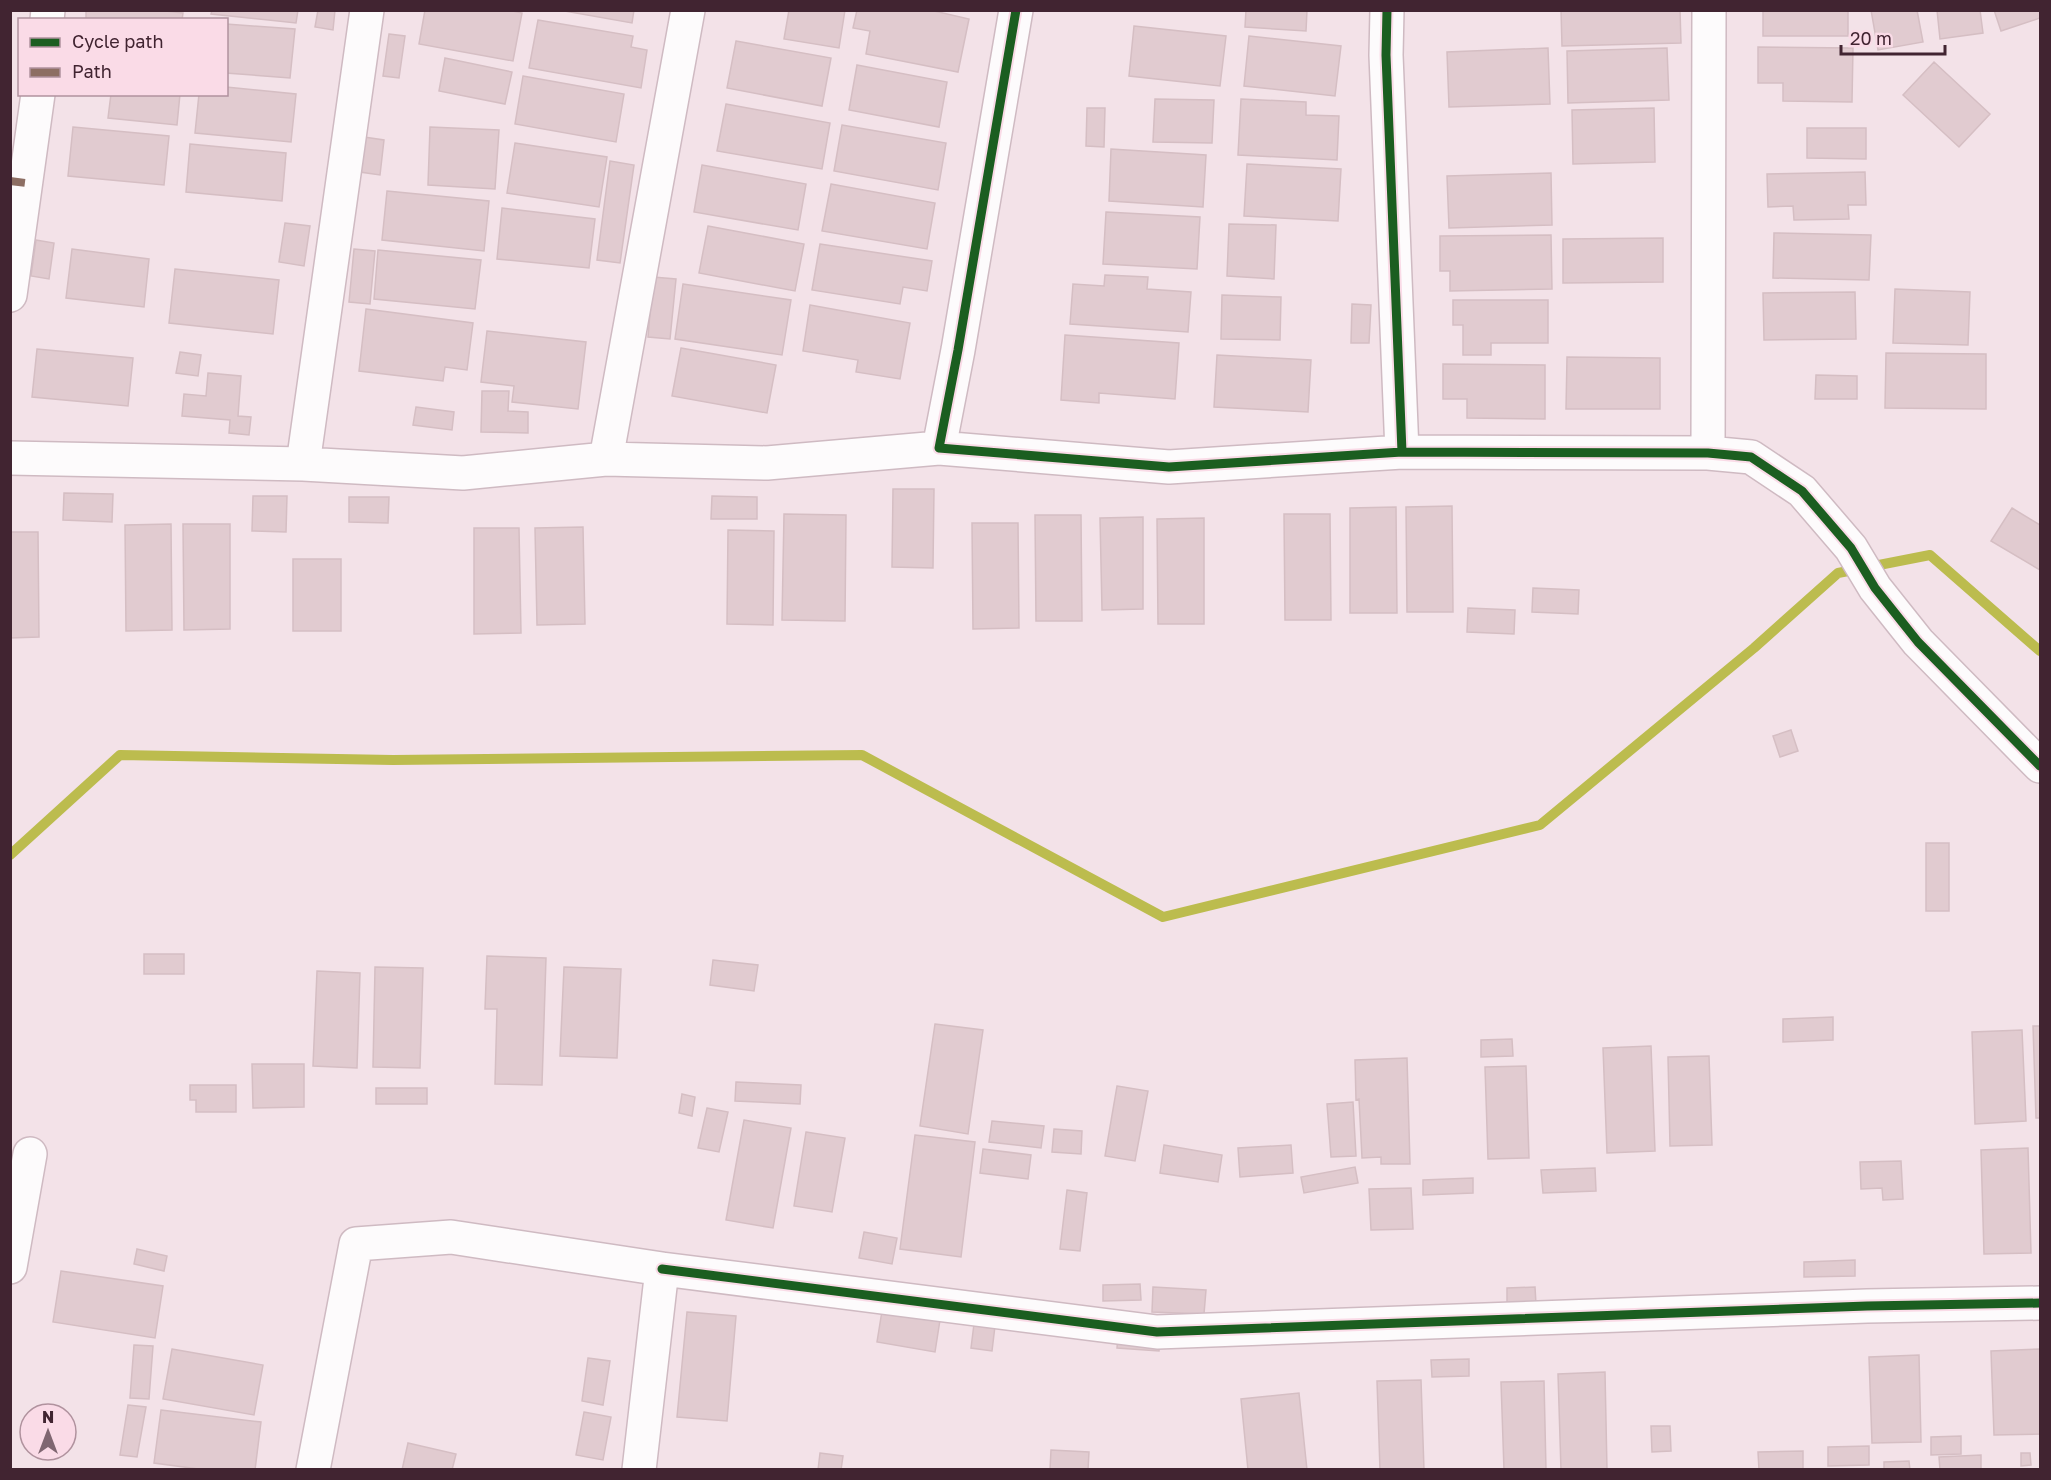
<svg xmlns="http://www.w3.org/2000/svg" width="2051" height="1480" font-family="'Golos Text',sans-serif">
	<style>
		.lines { fill: none; stroke-linecap: round; stroke-linejoin: round }
		.stream { stroke: #bcbc4e; stroke-width: 10 }
		.building { fill: #e1cbd0; stroke: #d5bec3; stroke-width: 1.5 }
		.minor-casing { stroke: #cfbac2; stroke-width: 36 }
		.minor { stroke: #fdfbfc; stroke-width: 33 }
		.quiet { stroke: #8d6e63; stroke-width: 8; stroke-dasharray: 15 8; stroke-linecap: butt }
		.cycleway-casing { stroke: #fadbe7; stroke-width: 13 }
		.cycleway { stroke: #1b5e20; stroke-width: 9 }
	</style>
	<rect width="100%" height="100%" fill="#f3e2e8"/>
	<g class="lines">
		<path class="stream" d="M10,855L120,755L393,760L862,755L1163,917L1540,825L1754,648L1838,573L1930,555L2040,651"/>
	</g>
	<path class="building" d="M86,10H157L183,13L182,20H86Z
		M212,10H298L296,23L211,14Z
		M318,10H335L333,30L315,27Z
		M425,10H508L522,13L513,61L419,44Z
		M559,10H634L632,23Z
		M789,10H845L839,48L784,39Z
		M857,10H930L969,19L958,72L866,54L870,31L853,28Z
		M1246,10H1307L1306,31L1245,27Z
		M1561,10H1680L1681,43L1562,46Z
		M1763,10H1848V36H1763Z
		M1871,10H1917L1923,42L1878,50Z
		M1937,10H1980L1983,33L1940,39Z
		M1994,10H2040V18L2001,31Z
		M538,20L633,36L631,47L647,50L641,88L529,68Z
		M226,24L295,29L290,78L226,73Z
		M1134,26L1226,36L1220,86L1129,76Z
		M389,34L405,36L399,78L383,76Z
		M1249,36L1341,46L1335,96L1244,86Z
		M736,41L831,58L822,106L727,88Z
		M1758,47L1853,48L1852,102L1783,101V83H1758Z
		M1548,48L1550,104L1449,107L1447,52Z
		M1667,48L1669,100L1568,103L1567,51Z
		M445,58L512,72L505,104L439,91Z
		M1934,62L1990,114L1959,147L1903,95Z
		M857,65L947,82L939,127L849,110Z
		M523,76L624,94L616,142L515,124Z
		M226,87L296,94L291,142L195,133L199,94H226Z
		M111,94H180L177,125L108,118Z
		M1155,99L1214,100L1212,143L1153,142Z
		M1241,99L1306,102V115L1339,116L1337,160L1238,155Z
		M726,104L830,123L822,169L717,151Z
		M1087,108H1105L1104,147L1086,146Z
		M1654,108L1655,162L1573,164L1572,110Z
		M842,125L946,143L938,190L834,171Z
		M73,127L169,136L164,185L68,176Z
		M430,127L499,130L495,189L428,185Z
		M1807,128H1866V159L1807,158Z
		M364,137L384,140L380,175L360,172Z
		M515,143L607,157L599,207L507,193Z
		M190,144L286,153L282,201L186,192Z
		M1111,149L1206,155L1203,207L1109,201Z
		M610,161L634,165L620,263L597,260Z
		M1247,164L1341,169L1338,221L1244,216Z
		M702,165L806,184L798,230L694,212Z
		M1865,172L1866,205H1848L1849,219L1794,220L1793,206L1768,207L1767,174Z
		M1551,173L1552,225L1449,228L1447,176Z
		M831,184L935,203L927,249L822,231Z
		M387,191L489,201L484,251L382,240Z
		M502,208L595,219L589,268L497,259Z
		M1106,212L1200,217L1197,269L1103,264Z
		M285,223L310,226L304,266L279,262Z
		M1229,224L1276,225L1274,279L1227,276Z
		M708,226L804,244L795,291L699,273Z
		M1774,233L1871,235L1869,280L1773,278Z
		M1551,235L1552,289L1450,291V271H1440V236Z
		M1663,238V282L1563,283V239Z
		M36,240L54,243L49,279L31,276Z
		M820,244L932,261L927,291L903,287L900,304L812,290Z
		M72,249L149,259L144,307L66,298Z
		M354,249L375,251L370,304L349,302Z
		M378,250L481,260L475,309L374,299Z
		M175,269L279,280L273,334L169,323Z
		M1105,275L1148,277L1147,289L1191,292L1188,332L1070,324L1073,284L1104,286Z
		M653,277L676,279L670,339L648,337Z
		M683,284L791,300L782,355L675,339Z
		M1895,289L1970,292L1968,345L1893,343Z
		M1855,292L1856,339L1764,340L1763,293Z
		M1222,295L1281,297L1280,340L1221,339Z
		M1453,300H1548V343H1491V355H1463V325H1453Z
		M1352,304L1371,305L1369,343H1351Z
		M810,305L910,323L900,379L856,372L858,360L803,351Z
		M366,309L473,323L467,370L445,367L443,381L359,371Z
		M487,331L586,342L578,409L512,402L514,386L481,382Z
		M1065,335L1179,343L1175,399L1099,393V403L1061,400Z
		M681,348L776,365L767,413L672,396Z
		M37,349L133,358L128,406L32,397Z
		M180,352L201,355L198,376L176,373Z
		M1886,353L1986,354V409L1885,408Z
		M1217,355L1311,360L1308,412L1214,407Z
		M1567,357L1660,358V409H1566Z
		M1443,364L1545,365V419L1467,418V399H1443Z
		M208,373L241,376L238,416L251,417L249,435L229,433L230,420L182,416L184,394L206,396Z
		M1816,375L1857,376V399H1815Z
		M482,391H509L508,411L528,412V433L481,432Z
		M416,407L454,412L452,430L413,425Z
		M893,489H934L933,568L892,567Z
		M64,493L113,494L112,522L63,520Z
		M253,496H287L286,532L252,531Z
		M712,496L757,497V519H711Z
		M349,497H389L388,523L349,522Z
		M1452,506L1453,612H1407L1406,507Z
		M1396,507L1397,613H1350V508Z
		M2012,508L2040,525V570L1991,541Z
		M784,514L846,515L845,621L782,620Z
		M1284,514H1330L1331,620H1285Z
		M1035,515H1081L1082,621H1036Z
		M1143,517V609L1102,610L1100,518Z
		M1204,518V624H1158L1157,519Z
		M972,523H1018L1019,628L973,629Z
		M171,524L172,630L126,631L125,525Z
		M183,524H230V629L184,630Z
		M583,527L585,624L537,625L535,528Z
		M474,528H519L521,633L474,634Z
		M728,530L774,531L773,625L727,624Z
		M10,532H38L39,637L10,638Z
		M293,559H341V631H293Z
		M1533,588L1579,590L1578,614L1532,612Z
		M1468,608L1515,610L1514,634L1467,632Z
		M1791,730L1798,751L1780,757L1773,736Z
		M1926,843H1949V911H1926Z
		M144,954H184V974H144Z
		M487,956L546,958L542,1085L495,1084L497,1009H485Z
		M713,960L758,965L754,991L710,985Z
		M375,967L423,968L420,1068L373,1067Z
		M564,967L621,969L617,1058L560,1056Z
		M317,971L360,973L357,1068L313,1066Z
		M1833,1017V1040L1783,1042V1019Z
		M935,1024L983,1030L968,1134L920,1126Z
		M2033,1026H2040V1118H2036Z
		M2022,1030L2026,1121L1975,1124L1972,1032Z
		M1512,1039L1513,1056L1481,1057V1040Z
		M1651,1046L1655,1151L1607,1153L1603,1048Z
		M1709,1056L1712,1145L1670,1146L1668,1057Z
		M1407,1058L1410,1164H1381V1157L1362,1158L1359,1099L1356,1100L1355,1060Z
		M252,1064H304V1107L253,1108Z
		M1526,1066L1529,1158L1488,1159L1485,1067Z
		M736,1082L801,1085L800,1104L735,1101Z
		M190,1085H236V1112H196V1100H190Z
		M1117,1086L1148,1091L1135,1161L1105,1156Z
		M376,1088H427V1104H376Z
		M682,1094L695,1097L692,1116L679,1113Z
		M1353,1102L1356,1156L1331,1157L1327,1104Z
		M707,1108L728,1112L719,1152L698,1148Z
		M744,1120L791,1128L773,1228L726,1220Z
		M992,1121L1044,1126L1041,1148L989,1142Z
		M1054,1129L1082,1131L1081,1154L1052,1152Z
		M806,1132L845,1138L832,1212L794,1206Z
		M915,1135L975,1142L961,1257L900,1249Z
		M1164,1145L1222,1155L1218,1182L1160,1173Z
		M1291,1145L1293,1173L1240,1177L1238,1148Z
		M2028,1148L2031,1253L1984,1254L1981,1150Z
		M983,1149L1031,1155L1028,1179L980,1173Z
		M1901,1161L1903,1199L1883,1200L1882,1188L1861,1189L1860,1162Z
		M1355,1167L1358,1183L1304,1193L1301,1177Z
		M1595,1168L1596,1191L1543,1193L1541,1170Z
		M1473,1178V1193L1423,1195V1180Z
		M1411,1188L1413,1229L1371,1230L1369,1189Z
		M1067,1190L1087,1193L1080,1251L1060,1249Z
		M864,1232L897,1238L892,1264L859,1258Z
		M137,1249L167,1256L164,1271L134,1264Z
		M1855,1260V1276L1804,1277V1262Z
		M61,1271L163,1286L155,1338L53,1322Z
		M1140,1284L1141,1300L1103,1301V1285Z
		M1153,1287L1206,1290L1204,1314L1152,1312Z
		M1535,1287L1536,1304H1507V1288Z
		M882,1311L940,1320L935,1352L877,1342Z
		M687,1312L736,1316L727,1421L677,1417Z
		M974,1324L995,1326L992,1351L971,1348Z
		M1118,1334L1160,1338L1159,1351L1117,1348Z
		M134,1345L153,1346L149,1399L130,1398Z
		M172,1349L263,1365L254,1415L163,1399Z
		M2040,1349V1434L1994,1435L1991,1351Z
		M1919,1355L1921,1442L1872,1443L1869,1357Z
		M588,1358L610,1361L603,1405L582,1401Z
		M1469,1359V1376L1432,1377L1431,1360Z
		M1605,1372L1607,1470H1561L1558,1374Z
		M1421,1380L1424,1470H1380L1377,1381Z
		M1544,1381L1546,1470H1504L1501,1382Z
		M1299,1393L1307,1470H1248L1241,1399Z
		M128,1405L146,1407L137,1457L120,1455Z
		M161,1410L261,1422L255,1470H206L154,1463Z
		M584,1412L611,1417L603,1460L576,1455Z
		M1651,1426H1670L1671,1451L1652,1452Z
		M1961,1436V1454L1931,1455V1437Z
		M408,1443L456,1454L452,1470H402Z
		M1869,1446V1465L1828,1466V1447Z
		M1051,1450L1089,1452L1088,1470H1050Z
		M1803,1451V1470H1759L1758,1452Z
		M820,1453L843,1456L841,1470H818Z
		M2021,1453H2030L2031,1465L2021,1466Z
		M1981,1455V1470H1940L1939,1457Z
		M1909,1461L1910,1470H1884V1462Z"/>
	<g class="lines">
		<defs>
			<path id="minor" d="M367,10L303,464L463,473L606,459
				M688,10L606,459L767,463L939,448
				M1016,10L958,350L939,448L1169,467L1402,452
				M1387,10L1386,55L1402,452L1708,453L1751,457L1802,491L1851,548L1875,588L1918,642L2040,766
				M47,20L48,10
				M10,295L38,94
				M1708,453L1709,10
				M10,458L303,464
				M10,1267L30,1154
				M662,1269L1157,1332L1867,1306L2040,1303
				M313,1470L356,1244L451,1237L662,1269L639,1470"/>
		</defs>
		<use href="#minor" class="minor-casing"/>
		<use href="#minor" class="minor"/>
		<path class="quiet" d="M10,181L26,183"/>
		<defs>
			<path id="cycleway" d="M1016,10L958,350L939,448L1169,467L1402,452
				M1387,10L1386,55L1402,452L1708,453L1751,457L1802,491L1851,548L1875,588L1918,642L2040,766
				M662,1269L1157,1332L1867,1306L2040,1303"/>
		</defs>
		<use href="#cycleway" class="cycleway-casing"/>
		<use href="#cycleway" class="cycleway"/>
	</g>
	<rect width="2051" height="1480" fill="none" stroke="#412431" stroke-width="24"/>
	<rect x="18" y="18" width="210" height="78" fill="#fadbe7" stroke="#b0929e" stroke-width="1.5"/>
	<rect x="30" y="38" width="30" height="9" fill="#1b5e20" stroke="#b0929e" stroke-width="1.5"/>
	<text x="72" y="48" font-size="18" fill="#412431">Cycle path</text>
	<rect x="30" y="68" width="30" height="9" fill="#8d6e63" stroke="#b0929e" stroke-width="1.5"/>
	<text x="72" y="78" font-size="18" fill="#412431">Path</text>
	<g transform="translate(48 1432)"><circle r="28" fill="#fadbe7" stroke="#b0929e" stroke-width="1.5"/>
	<path d="M0-4.5L10 22L0 15L-10 22Z" fill="#7f6671"/>
	<text y="-9" font-size="16" font-weight="bold" text-anchor="middle" fill="#412431">N</text>
	</g>
	<path d="M1841 45v9h104v-9" fill="none" stroke="#412431" stroke-width="3"/>
	<text x="1850" y="45" font-size="18" fill="#412431" stroke="#fadbe7" stroke-width="4.5" paint-order="stroke">20 m</text>
</svg>
